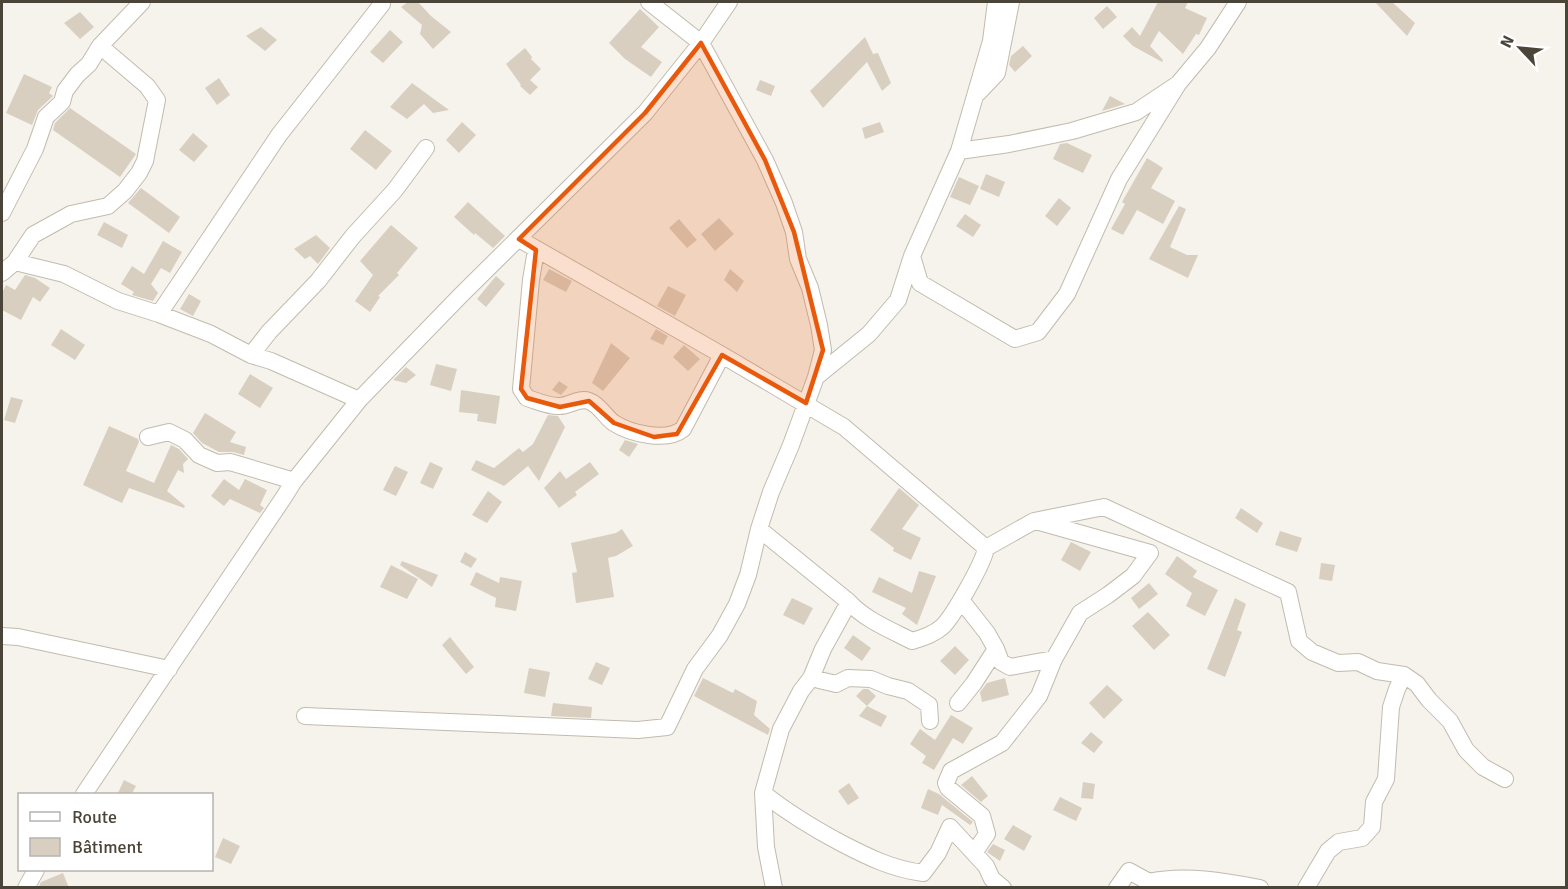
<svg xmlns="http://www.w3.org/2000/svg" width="1568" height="889" font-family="Signika,sans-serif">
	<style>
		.building { fill: #d8cfc1 }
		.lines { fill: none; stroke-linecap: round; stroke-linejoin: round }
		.minor-casing { stroke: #c2bbae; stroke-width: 18 }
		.minor { stroke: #fff; stroke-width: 16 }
		.marked { fill: #e8590c; fill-opacity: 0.2; stroke: #e8590c; stroke-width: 4.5; stroke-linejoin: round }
	</style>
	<rect width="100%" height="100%" fill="#f6f3ec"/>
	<path class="building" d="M408,2H418L431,16L451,32L433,49L420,34L422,25L401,7Z
		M1158,2H1188L1185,8L1207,18L1199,35L1196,34L1183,54L1159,31L1150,46L1163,60L1162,62L1133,46L1123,36L1132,27L1140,36Z
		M1375,2H1392L1415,23L1407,36Z
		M1107,6L1117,17L1103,29L1094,18Z
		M640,9L659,27L641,47L662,62L651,77L625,59L609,43Z
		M80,12L94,27L80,39L64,23Z
		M261,27L277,40L265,51L246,36Z
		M390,30L403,42L383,63L370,52Z
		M865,37L873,54L878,53L891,83L882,91L867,62L823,108L810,91Z
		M1023,46L1032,56L1015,72L1009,65L1011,56Z
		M525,48L532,57L531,59L541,69L530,80L538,87L530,95L520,86L521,85L506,64Z
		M24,74L52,87L49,93L53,96L38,110L32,125L6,113Z
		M219,78L230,95L217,105L205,88Z
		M760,80L775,86L771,96L756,90Z
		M412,83L449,110L433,113L424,104L407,119L390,107Z
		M1110,96L1125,104L1102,111Z
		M70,108L136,154L120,177L53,130L55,123Z
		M462,122L476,135L459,153L446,140Z
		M880,122L884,132L865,139L862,128Z
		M365,130L392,151L376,170L350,149Z
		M193,133L208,146L194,162L179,150Z
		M1067,143L1092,155L1083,173L1053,159L1060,144Z
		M1147,158L1163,168L1151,188L1175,201L1163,224L1137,210L1123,235L1111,229L1125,204L1122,202Z
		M986,174L1005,182L999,197L980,189Z
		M959,177L979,186L970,205L950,197Z
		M141,188L180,217L169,233L128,203Z
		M1059,198L1071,208L1057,226L1045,216Z
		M468,202L505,236L493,248L475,233L474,235L454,217Z
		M1179,206L1186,209L1170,247L1187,255H1198L1188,278L1149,259Z
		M965,214L981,225L973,237L956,226Z
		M719,218L734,234L715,251L701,234Z
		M679,219L697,240L687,248L669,228Z
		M104,222L128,235L122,248L97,235Z
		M391,225L418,248L397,273L399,275L378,296L380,297L370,312L355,301L373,275L360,261Z
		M316,235L330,248L318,264L310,256L305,259L294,249Z
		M163,241L182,252L170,273L161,268L151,284L158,293L153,301L132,295L134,292L121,284L132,266L144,274Z
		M549,269L572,281L566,292L543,280Z
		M730,269L744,281L737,292L724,280Z
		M25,275L35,278L50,288L40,302L33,297L21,320L2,310V293L6,285L15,290Z
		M496,276L505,284L486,307L477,299Z
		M668,286L686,295L675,316L657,306Z
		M189,294L201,301L193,316L180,309Z
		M61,329L85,345L75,360L51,345Z
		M656,329L668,336L663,345L650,339Z
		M611,343L630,358L603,391L592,383Z
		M684,345L700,359L688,371L673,357Z
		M436,364L457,369L451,391L430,385Z
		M406,367L416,375L406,383L393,380Z
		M250,374L273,388L260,408L238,394Z
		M559,381L568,387L561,395L552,390Z
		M461,390L500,396L496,424L477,421L478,414L459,412Z
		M11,397L23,400L15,423L4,420Z
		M205,413L236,432L230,442L246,447L244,455L233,452H219L202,443L193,433Z
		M548,415L558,416L565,427L539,481L528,466L504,486L471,470L476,460L494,468L519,448L523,452L533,444Z
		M109,426L138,439L139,442L126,471L154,483L171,445L179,449L188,459L183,464L184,473L178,470L167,491L185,506L184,508L129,488L122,503L83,485Z
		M625,440L638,444L629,457L619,450Z
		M430,462L443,468L433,489L420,483Z
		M590,462L599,474L575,492L577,495L559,508L544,488L560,471L566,479Z
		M395,466L408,472L396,496L383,490Z
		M224,479L239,490L245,479L267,490L260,505L264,508L260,513L230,499L224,506L211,496Z
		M899,488L919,505L902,529L921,538L911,560L893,551L894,548L870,530Z
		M488,491L502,502L487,523L472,515Z
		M1241,508L1263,523L1257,533L1235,518Z
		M622,529L633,546L616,556L608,558L614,597L576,603L572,573L577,572L571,543L616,533Z
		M1280,531L1302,538L1297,552L1275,545Z
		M1071,542L1091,552L1080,571L1061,560Z
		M465,552L477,559L471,568L460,562Z
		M1177,556L1197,571L1193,577L1218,590L1205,616L1186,606L1192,593L1165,574Z
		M402,561L438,575L432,587L400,565Z
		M1321,563L1335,565L1332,581L1319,579Z
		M391,565L418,579L407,599L380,587Z
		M919,571L936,576L917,625L902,614L906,608L872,592L879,577L912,593Z
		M476,572L499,583L500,577L522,581L516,611L495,607L496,598L470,585Z
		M1149,583L1158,594L1139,609L1131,598Z
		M792,598L813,608L804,625L783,615Z
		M1235,598L1246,604L1237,630L1242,632L1225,677L1207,669Z
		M1148,612L1170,635L1154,650L1132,626Z
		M853,635L871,648L862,661L844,648Z
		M450,637L474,667L466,674L442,645Z
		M955,646L969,660L955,675L940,661Z
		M596,662L610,668L602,685L588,679Z
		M529,668L550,672L545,697L524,693Z
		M703,678L733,693L735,689L757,701L754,715L770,729L768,735L694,696Z
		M1005,678L1009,695L982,702L980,692L987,683Z
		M1107,685L1123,700L1104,719L1089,703Z
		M863,689H868L876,696L867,706L856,696Z
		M553,703L592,707L591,718L551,716Z
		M867,706L887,716L881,727L859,716Z
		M951,715L973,728L963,744L953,738L934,770L922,763L926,756L910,744L920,729L935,740Z
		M1091,732L1103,742L1094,753L1081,743Z
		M972,776L988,796L981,802L961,785Z
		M124,780L136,786L131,795H117Z
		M1083,782L1095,784L1093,799L1081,798Z
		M849,783L859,798L848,805L838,791Z
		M928,789L939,794L973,822L970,825L942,805L938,815L921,808Z
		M1060,797L1082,808L1076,821L1053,810Z
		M1013,825L1032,836L1024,851L1004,839Z
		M223,838L240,846L231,864L215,857Z
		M993,844L1005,850L1000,861L987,852Z
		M63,873L69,888H38L41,882Z"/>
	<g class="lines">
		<defs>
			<path id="minor" d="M978,93L997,73L1011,2
				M959,151L1009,144L1072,131L1136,112L1178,84L1208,48L1238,2
				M2,213L35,149L46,117L62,102L65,91L77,75L89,64L100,46
				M519,239L722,355L844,427L986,548L1034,521L1104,507L1288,592L1299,641L1312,652L1338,663L1358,662L1377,671L1404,675L1417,684L1429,700L1450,721L1466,750L1483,767L1505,779
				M536,250L531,280L521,389L527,398C537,401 548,406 558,406C569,407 578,397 589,401C600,405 605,417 614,423C631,434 667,442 683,429L722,355
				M912,256L920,283L1015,339L1038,332L1067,294L1119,179L1178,84
				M15,262L64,274L118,301L159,314L279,135L382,4
				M2,273L15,262L33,235L71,214L108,206L125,191L139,173L145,161L157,100L147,86L100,46L142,2
				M159,314L211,334L251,355
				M816,377L869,334L898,300L912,256L959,151L991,41L996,2
				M359,400L271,361L251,355L269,332L318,281L353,236L395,190L426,148
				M148,437L169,432L185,440L199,455L217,463L230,462L294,481
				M759,529L849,602L823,649L811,678L801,691L781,729L763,793L766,847L774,888
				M849,602C865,620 891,630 912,641C923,638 934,634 942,627C953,617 984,562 986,548
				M2,636L18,637L169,669
				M996,649L1001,662L1010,667L1054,659L1080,613L1108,595L1133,576L1150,553L1036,521
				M811,678L836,684L848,678L871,679L888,686L908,691L929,705L930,721
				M958,703L974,683L996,649L987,633L961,600
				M305,716L638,730L667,727L695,669L720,635L737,604L748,575L759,529L771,492L791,445L816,377L823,350L819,325L810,288L798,259L794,232L784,203L765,160L701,43L649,2
				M763,793C788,813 813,828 841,843C868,857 892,869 923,873L938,853L950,827L986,866L992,879L1003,888
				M84,794L284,497L294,481L359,400L460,296L645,113L701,43L729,2
				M974,853L987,834L982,816L948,788L946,783L951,771L1002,743L1039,696L1054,659
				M26,888L36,870
				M1117,888L1129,871L1149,882C1184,874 1225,881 1260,888
				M1306,888L1328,851L1339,842L1362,838L1372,827L1374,802L1386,779L1391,707L1397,689L1404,675"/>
		</defs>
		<use href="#minor" class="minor-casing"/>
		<use href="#minor" class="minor"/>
	</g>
	<path class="marked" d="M701,43L765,160L794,232L823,350L806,403L722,355L677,434L654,437L614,423L589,401L560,407L527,398L521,389L536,250L519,239L645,113Z"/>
	<rect width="1568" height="889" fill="none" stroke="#4b4439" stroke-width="6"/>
	<rect x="18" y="793" width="195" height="78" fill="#ffffff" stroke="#b7b4b0" stroke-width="1.5"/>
	<rect x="30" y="812" width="30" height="9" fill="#ffffff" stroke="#b7b4b0" stroke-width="1.5"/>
	<text x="72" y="823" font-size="18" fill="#4b4439">Route</text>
	<rect x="30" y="838" width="30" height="18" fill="#d8cfc1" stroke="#b7b4b0" stroke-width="1.5"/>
	<text x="72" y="853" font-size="18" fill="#4b4439">Bâtiment</text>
	<g transform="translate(1520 48) rotate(296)" stroke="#ffffff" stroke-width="4.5" paint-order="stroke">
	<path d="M0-4.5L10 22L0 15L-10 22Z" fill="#4b4439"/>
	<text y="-9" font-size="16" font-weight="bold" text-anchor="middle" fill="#4b4439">N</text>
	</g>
</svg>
